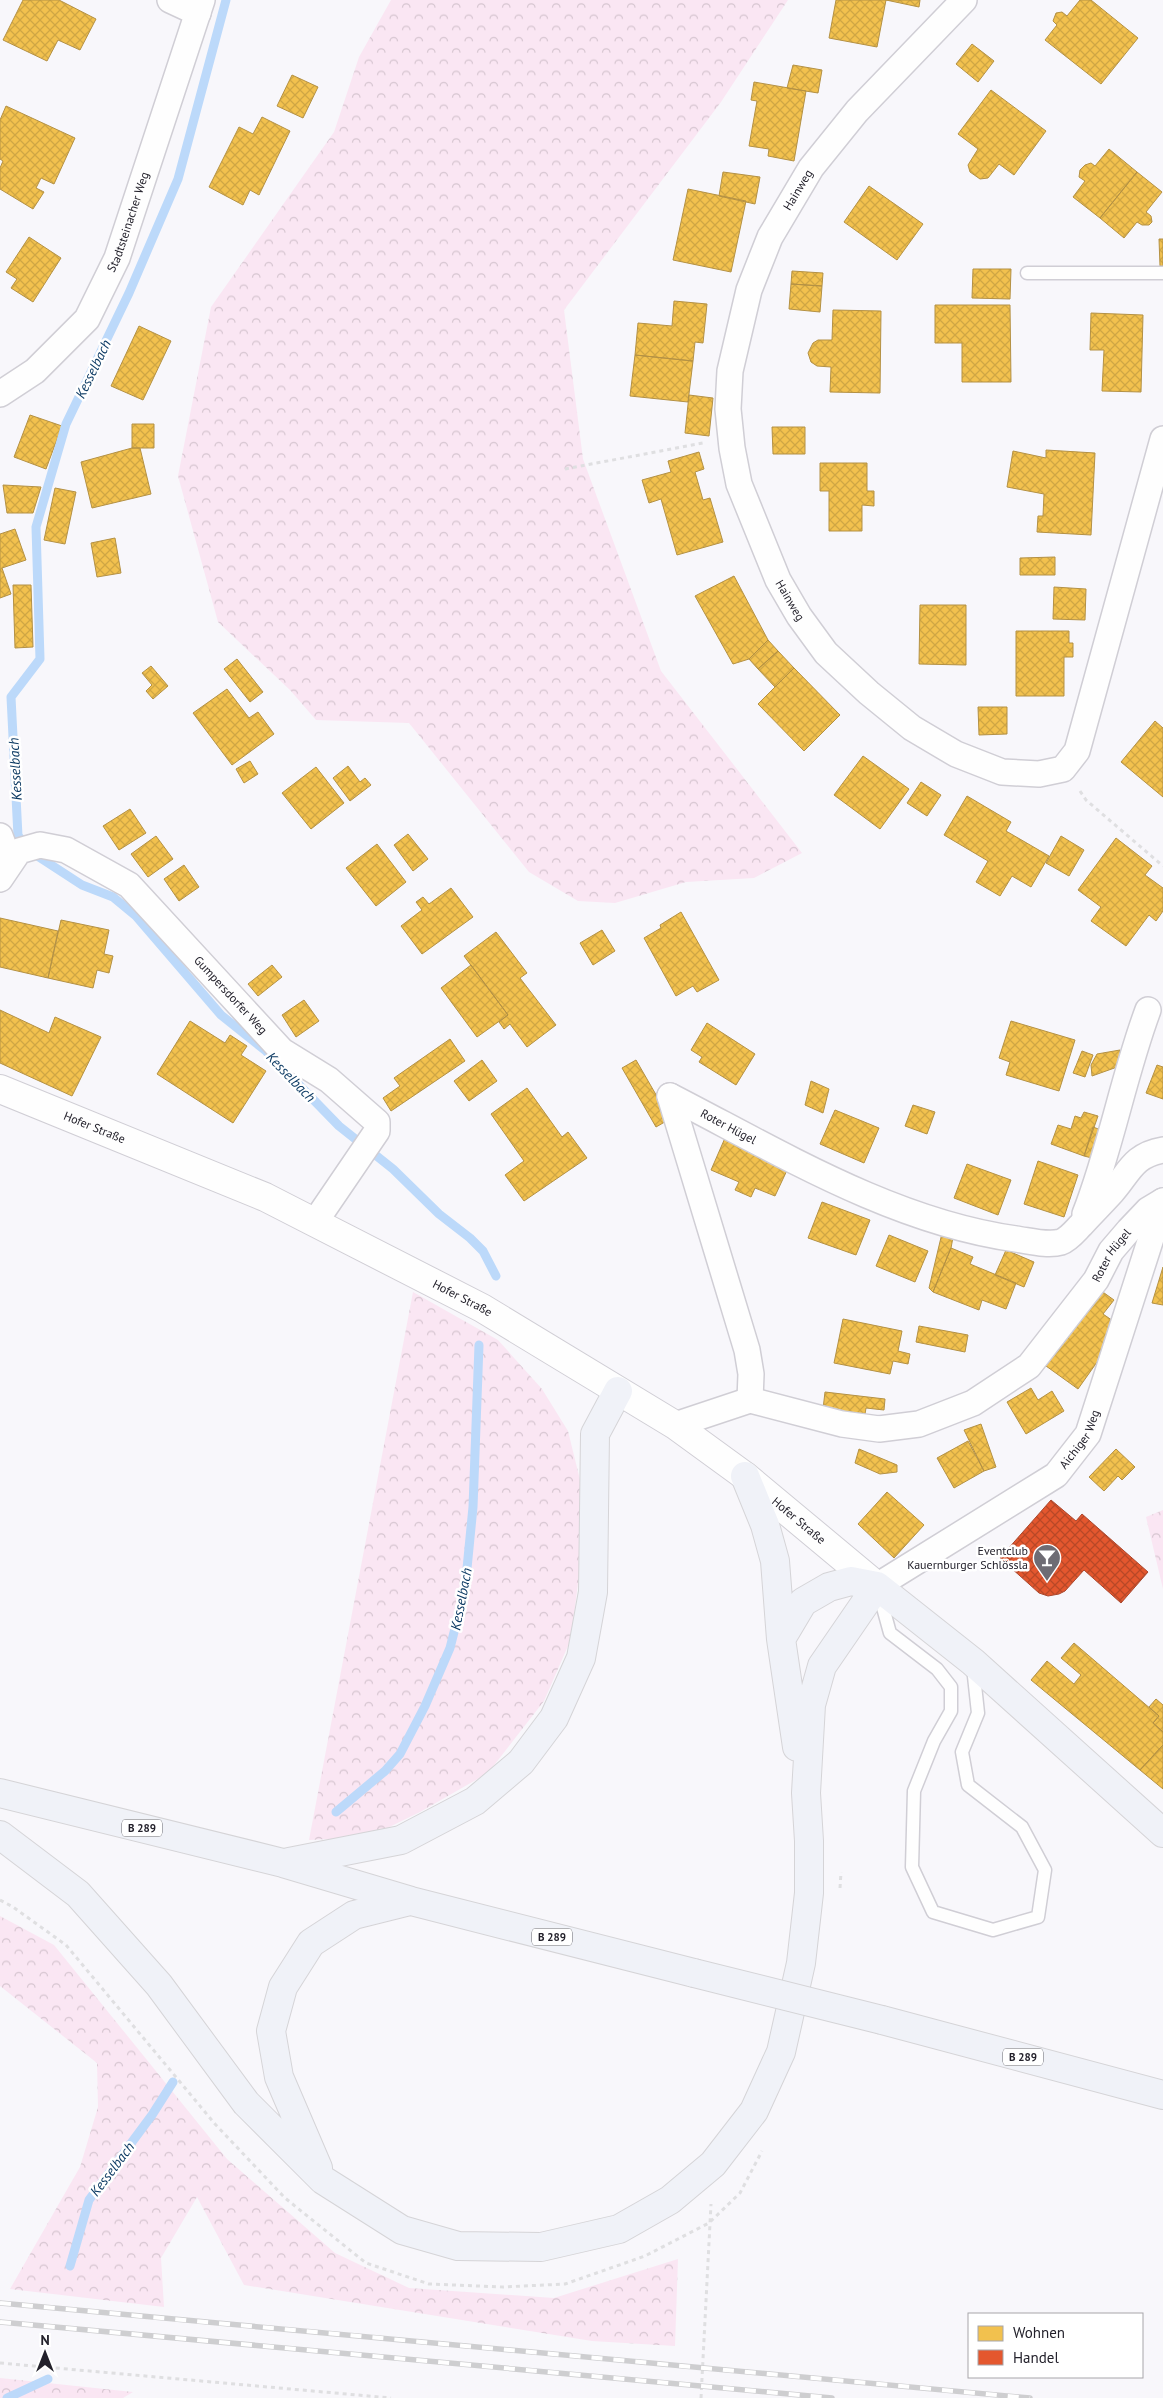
<svg xmlns="http://www.w3.org/2000/svg" width="1163" height="2398" font-family="'PT Sans',sans-serif">
	<style>
		.forest { fill: url(#forest-crowns) }
		.homes { fill: url(#homes-cross-hatch); stroke: #b49144 }
		.shops { fill: url(#shops-cross-hatch); stroke: #aa472d }
		.lines { fill: none; stroke-linecap: round; stroke-linejoin: round }
		.stream { stroke: #bcd9fa; stroke-width: 9 }
		.lane-casing { stroke: #d0ced5; stroke-width: 15 }
		.street-casing { stroke: #d0ced5; stroke-width: 28 }
		.secondary-casing { stroke: #d0ced5; stroke-width: 30 }
		.highway-casing { stroke: #d5d4d7; stroke-width: 30 }
		.path { stroke: #dfdfe1; stroke-width: 3; stroke-dasharray: 4 4; stroke-linecap: butt }
		.lane { stroke: #fefefe; stroke-width: 12 }
		.street { stroke: #fefefe; stroke-width: 25 }
		.secondary { stroke: #fefefe; stroke-width: 28 }
		.highway { stroke: #f0f2f8; stroke-width: 28 }
		.rail-casing { stroke: #ceced0; stroke-width: 5.5 }
		.rail { stroke: #fff; stroke-width: 4; stroke-dasharray: 11; stroke-linecap: butt }
		.highway-bridge-casing { stroke: #d5d4d7; stroke-width: 30; stroke-linecap: butt }
		.highway-bridge { stroke: #f0f2f8; stroke-width: 28 }
		.labels { text-anchor: middle; stroke-width: 5; stroke-linejoin: round; paint-order: stroke }
		.shield { fill: #fff; stroke: #65646b; stroke-width: 1 }
		.shield-label { font-size: 11px; font-weight: bold; fill: #23212b }
		.street-label { font-size: 12px; fill: #23212b; stroke: #fff }
		.poi-label { font-size: 12px; fill: #23212b; stroke: #fff; text-anchor: end }
		.water-label { font-size: 14px; font-style: italic; fill: #0c3a63; stroke: #fff }
	</style>
	<defs>
		<pattern id="forest-crowns" width="20" height="18" patternUnits="userSpaceOnUse" patternTransform="scale(1.25)"><rect width="20" height="18" fill="#fae6f3"/><path d="M2 6a3 3 0 1 1 6 0M12 15a3 3 0 1 1 6 0" fill="none" stroke="#d6c5d0"/></pattern>
		<pattern id="homes-cross-hatch" width="8" height="8" patternUnits="userSpaceOnUse" patternTransform="scale(1.25)"><rect width="8" height="8" fill="#f2c14e"/><path d="M0 0l8 8M0 8l8-8" fill="none" stroke="#cfa644"/></pattern>
		<pattern id="shops-cross-hatch" width="8" height="8" patternUnits="userSpaceOnUse" patternTransform="scale(1.25)"><rect width="8" height="8" fill="#e4572e"/><path d="M0 0l8 8M0 8l8-8" fill="none" stroke="#b84827"/></pattern>
	</defs>
	<rect width="100%" height="100%" fill="#f8f7fb"/>
	<path class="forest" d="M391,0H788L721,102L564,310L583,459L661,671L802,853L754,878L686,882L615,903L578,901L529,872L409,723L316,720L290,690L218,622L178,476L211,307L334,132L359,57Z
		M413,1292L498,1340L542,1389L568,1431L581,1484L580,1567L571,1639L544,1701L488,1773L420,1812L369,1837L309,1840Z
		M1163,1510V1589L1146,1517Z
		M0,1916L54,1945L227,2159L335,2253L409,2288L554,2298L678,2259L675,2346L592,2341L244,2285L197,2197L161,2258L164,2307L10,2289L80,2167L98,2107L97,2063L0,1986Z
		M0,2378L133,2392L123,2398H0Z"/>
	<path class="homes" d="M23,0H59L96,19L80,50L58,40L47,61L3,40Z
		M836,0H886L877,47L829,38Z
		M886,0H920L919,7Z
		M1080,0H1091L1138,38L1101,84L1045,40L1057,25L1053,21L1056,13L1062,12L1067,16Z
		M972,44L994,61L978,82L956,64Z
		M793,65L822,70L818,93L787,88Z
		M292,75L318,87L303,118L277,106Z
		M754,82L806,91L794,161L768,156L769,149L749,146L757,101L751,100Z
		M991,90L1046,131L1014,175L999,164L988,178L980,179L970,172L968,165L978,149L958,134Z
		M6,106L75,138L54,184L41,178L36,188L44,192L33,209L0,189V168L3,161L0,159V120Z
		M262,117L290,131L259,195L250,190L243,205L209,187L239,127L253,134Z
		M1109,149L1137,172L1100,218L1073,197L1085,181L1079,177L1080,170L1085,165L1091,163L1095,166Z
		M723,172L760,177L755,204L719,196Z
		M1137,172L1162,192L1146,212L1151,216L1152,222L1149,225H1142L1137,222L1124,238L1100,218Z
		M869,186L923,224L897,260L844,222Z
		M688,189L746,201L731,272L673,260Z
		M29,237L61,258L33,302L11,288L17,279L6,272Z
		M1159,239H1163V266H1160Z
		M973,269H1011L1010,299L972,298Z
		M792,271L823,273L822,286L791,284Z
		M791,284L822,286L820,312L789,309Z
		M674,301L707,304L703,343L695,342L693,361L635,355L638,323L672,326Z
		M935,305H1010L1011,382H962V343H935Z
		M833,310L881,311L880,393L830,392L831,367L817,366L811,362L808,353L813,343L818,340H832Z
		M1091,313L1143,315L1141,392L1102,391L1104,350H1090Z
		M139,326L171,341L143,400L111,386Z
		M635,355L693,361L688,402L630,396Z
		M689,395L713,398L709,436L685,433Z
		M30,415L62,426L46,469L14,457Z
		M132,424H154V448H132Z
		M772,427H805V454H773Z
		M132,448H140L151,494L92,508L81,462Z
		M1046,450L1095,453L1091,535L1037,532L1038,516H1043L1044,494L1007,487L1013,451L1046,458Z
		M699,452L704,469L695,472L703,500L710,498L723,542L677,555L661,499L649,503L642,480L671,472L668,461Z
		M820,463H867V491H874V506L862,505V531H829V491H820Z
		M3,485L41,487L33,513H7Z
		M55,488L76,492L65,544L44,540Z
		M15,529L26,560L2,568L11,594L0,598V534Z
		M115,538L121,573L97,577L91,543Z
		M1055,557V575H1020V558Z
		M734,576L768,640L749,659L733,664L695,596Z
		M13,585H31L33,647L15,648Z
		M1054,587L1086,589L1085,620L1053,619Z
		M920,605H966V665L919,664Z
		M1016,631H1069V643H1073V657H1064V696H1016Z
		M768,640L778,651L758,669L749,659Z
		M778,651L794,668L775,687L758,669Z
		M237,659L263,692L250,702L224,669Z
		M151,666L168,686L153,699L146,691L152,685L142,673Z
		M794,668L840,715L804,751L758,704Z
		M227,689L249,718L258,712L274,734L232,765L193,713Z
		M978,707H1007V734L979,735Z
		M1155,721L1163,728V797L1121,762Z
		M863,756L909,789L880,829L834,795Z
		M250,761L258,774L244,783L236,769Z
		M348,766L360,782L365,778L371,785L350,801L333,778Z
		M316,767L344,803L311,829L282,793Z
		M921,782L941,795L927,816L907,803Z
		M967,796L1011,822L1006,831L1049,856L1031,887L1012,876L1000,896L976,882L988,861L944,835Z
		M130,809L146,833L119,850L103,826Z
		M408,834L428,859L413,871L394,845Z
		M156,836L173,859L148,877L131,854Z
		M1061,836L1084,850L1069,876L1046,863Z
		M1116,838L1152,866L1145,875L1163,888V911L1156,921L1149,915L1126,946L1091,921L1101,907L1078,890Z
		M377,844L406,882L376,906L346,868Z
		M184,865L199,887L179,901L164,879Z
		M451,888L473,917L422,954L401,926L422,910L416,902L423,897L429,904Z
		M681,912L719,980L697,992L693,986L676,996L644,938L661,928L660,925Z
		M0,918L58,931L48,978L0,967Z
		M61,920L109,930L104,954L113,956L109,973L97,970L93,988L48,978Z
		M602,930L615,951L593,965L580,943Z
		M496,932L527,973L520,978L556,1025L527,1047L510,1024L504,1029L499,1022L508,1015L464,956Z
		M272,965L282,977L258,996L248,984Z
		M471,965L508,1015L477,1037L441,988Z
		M304,1000L319,1021L296,1037L282,1015Z
		M0,1010L49,1033L55,1017L101,1037L72,1096L0,1063Z
		M190,1021L225,1043L230,1035L247,1046L241,1055L266,1071L233,1123L157,1074Z
		M1011,1021L1075,1040L1059,1091L1006,1075L1010,1062L999,1058Z
		M707,1023L755,1054L736,1085L699,1062L702,1057L691,1050Z
		M450,1039L465,1061L391,1111L383,1098L400,1086L394,1078Z
		M1120,1050V1066L1092,1076L1091,1065L1097,1054Z
		M1082,1051L1093,1055L1085,1077L1073,1073Z
		M482,1060L497,1081L469,1101L454,1081Z
		M636,1060L670,1119L656,1127L622,1068Z
		M1157,1065L1163,1067V1099L1146,1093Z
		M811,1081L829,1089L823,1113L805,1105Z
		M527,1088L562,1137L568,1132L587,1158L524,1201L505,1175L524,1161L491,1114Z
		M913,1105L935,1112L927,1134L905,1126Z
		M835,1110L879,1128L864,1163L820,1144Z
		M1084,1112L1098,1116L1084,1156L1051,1144L1058,1125L1071,1129L1075,1116L1081,1118Z
		M1093,1127L1101,1130L1092,1158L1084,1156Z
		M725,1138L789,1166L775,1196L755,1188L751,1197L735,1190L739,1182L711,1170Z
		M1038,1161L1078,1175L1064,1217L1024,1204Z
		M967,1164L1011,1180L998,1215L954,1198Z
		M822,1202L870,1220L856,1255L808,1238Z
		M943,1229L954,1232L951,1248L933,1292L929,1288Z
		M889,1235L928,1251L915,1282L876,1266Z
		M951,1248L973,1257L970,1264L1016,1283L1006,1309L982,1300L979,1310L933,1292Z
		M1006,1250L1034,1262L1024,1287L995,1275Z
		M1163,1267V1305L1152,1303Z
		M1100,1290L1114,1300L1103,1314L1116,1323L1106,1337L1112,1341L1078,1389L1046,1366Z
		M843,1319L902,1331L898,1351L910,1354L908,1364L893,1361L890,1374L834,1363Z
		M919,1326L968,1335L965,1352L916,1342Z
		M1031,1388L1038,1400L1052,1391L1064,1411L1026,1434L1007,1402Z
		M825,1392L885,1399L884,1410L866,1408L865,1414L823,1409Z
		M981,1424L996,1467L984,1471L964,1430Z
		M968,1441L984,1471L954,1488L937,1458Z
		M859,1449L897,1465V1472L880,1474L855,1463Z
		M1116,1449L1135,1467L1122,1480L1118,1476L1104,1491L1089,1477Z
		M887,1492L924,1525L894,1558L858,1524Z
		M1074,1643L1159,1716L1153,1723L1163,1732V1745L1140,1770L1031,1680L1047,1661L1074,1684L1081,1675L1061,1658Z
		M1156,1699L1163,1705V1732L1153,1723L1159,1716L1149,1707Z
		M1163,1745V1789L1140,1770Z"/>
	<path class="shops" d="M1051,1500L1076,1521L1082,1514L1148,1572L1121,1603L1084,1570L1065,1591L1059,1594L1048,1596L1039,1593L1000,1558Z"/>
	<g class="lines">
		<path class="stream" d="M226,0L178,179L129,293L66,424L36,527L40,659L11,697L18,836L39,857L82,885L113,897L136,916L221,1015L266,1051L339,1126L393,1169L439,1214L470,1238L483,1251L496,1276
			M336,1812L385,1771L400,1754L425,1706L450,1648L465,1589L473,1507L479,1345
			M70,2266L89,2200L152,2115L173,2082
			M7,2398L48,2379"/>
		<defs>
			<path id="lane" d="M1027,273H1163
				M879,1593L890,1633L937,1669L951,1687V1711L934,1741L914,1791L912,1867L933,1912L993,1930L1038,1917L1045,1870L1022,1827L968,1785L962,1752L978,1713L973,1667"/>
			<g id="street">
				<path d="M170,0L198,13"/>
				<path id="s1" d="M964,0L857,111L811,168L770,237L749,290L730,371L728,409L732,448L739,484L778,580L799,616L826,653L869,693L912,728L956,754L1002,772L1039,774L1063,769L1077,751L1163,439"/>
				<path id="s2" d="M0,394L35,371L87,319L117,258L202,0"/>
				<path d="M0,836L10,863"/>
				<path id="s3" d="M0,879L19,851L40,845L66,850L129,885L282,1051L329,1080L377,1122V1131L315,1222"/>
				<path id="s4" d="M670,1096C779,1152 893,1222 1016,1239C1030,1241 1048,1246 1061,1242C1069,1239 1075,1231 1081,1225C1091,1214 1102,1203 1112,1192C1129,1173 1133,1155 1163,1150"/>
				<path d="M670,1096L747,1350L751,1374L750,1400"/>
				<path d="M1085,1214C1111,1148 1123,1077 1148,1010"/>
				<path id="s5" d="M675,1425L750,1400L842,1424L879,1429L919,1424L973,1403L1029,1366L1096,1280L1111,1251L1129,1230L1148,1210L1163,1201"/>
				<path id="s6" d="M877,1586L1056,1475L1088,1434L1163,1201"/>
			</g>
			<g id="secondary">
				<path id="s7" d="M0,1089L265,1197L482,1308L675,1425L745,1476L877,1586"/>
			</g>
			<path id="highway" d="M745,1476L765,1525L775,1561L781,1639L797,1747
				M781,1639L803,1602L829,1587L851,1581L877,1586L973,1662L1163,1833
				M0,1793L283,1863L411,1901L694,1973
				M0,1835L78,1894L159,1985L246,2103L323,2180L402,2230L458,2246L541,2247L619,2229L670,2200L713,2164L754,2111L781,2052L801,1963L809,1893V1841L806,1793L811,1705L822,1666L877,1586
				M289,1862L401,1840L475,1801L521,1762L554,1718L581,1658L593,1592L595,1434L618,1391
				M882,2020L1163,2095
				M318,2168L279,2077L271,2031L283,1987L311,1943L354,1915L410,1901"/>
		</defs>
		<use href="#lane" class="lane-casing"/>
		<use href="#street" class="street-casing"/>
		<use href="#secondary" class="secondary-casing"/>
		<use href="#highway" class="highway-casing"/>
		<path class="path" d="M565,469L703,443
			M1080,791L1086,800L1163,866
			M840,1888L841,1872
			M0,1900L13,1907L66,1945L215,2124L285,2198L366,2263L429,2284L503,2287L565,2284L645,2256L709,2223L740,2193L762,2151
			M0,2363L391,2398
			M701,2398L711,2204"/>
		<use href="#lane" class="lane"/>
		<use href="#street" class="street"/>
		<use href="#secondary" class="secondary"/>
		<use href="#highway" class="highway"/>
		<defs>
			<path id="rail" d="M0,2303L1030,2398
				M0,2322L832,2398"/>
		</defs>
		<use href="#rail" class="rail-casing"/>
		<use href="#rail" class="rail"/>
		<defs>
			<path id="highway-bridge" d="M694,1973L882,2020"/>
		</defs>
		<use href="#highway-bridge" class="highway-bridge-casing"/>
		<use href="#highway-bridge" class="highway-bridge"/>
	</g>
	<defs>
		<symbol id="bar-pin" viewBox="-11 -11 22 30"><path d="M0 17L-7.5 6A9.5 9.5 0 1 1 7.5 6Z" fill="#6e6c74" stroke="#fff"/><path d="M-6-5H6L.8 .8V4.5H3.5V6h-7V4.5H-.8V.8Z" fill="#fff"/></symbol>
	</defs>
	<g fill-rule="evenodd">
		<use href="#bar-pin" x="1031" y="1542" width="32" height="43"/>
	</g>
	<g class="labels">
		<g class="shield">
			<rect x="122" y="1819.5" width="40" height="17" rx="4"/>
			<rect x="532" y="1928.5" width="40" height="17" rx="4"/>
			<rect x="1003" y="2048.5" width="40" height="17" rx="4"/>
		</g>
		<g class="shield-label">
			<text x="142" y="1832">B 289</text>
			<text x="552" y="1941">B 289</text>
			<text x="1023" y="2061">B 289</text>
		</g>
		<g class="street-label">
			<text transform="translate(798 190) rotate(-59)" y="4">Hainweg</text>
			<text dy="4" stroke="none"><textPath href="#s2" startOffset="221">Stadtsteinacher Weg</textPath></text>
			<text dy="4" stroke="none"><textPath href="#s1" startOffset="689">Hainweg</textPath></text>
			<text dy="4" stroke="none"><textPath href="#s3" startOffset="304">Gumpersdorfer Weg</textPath></text>
			<text dy="4" stroke="none"><textPath href="#s4" startOffset="66">Roter Hügel</textPath></text>
			<text dy="4" stroke="none"><textPath href="#s7" startOffset="102">Hofer Straße</textPath></text>
			<text dy="4" stroke="none"><textPath href="#s5" startOffset="515">Roter Hügel</textPath></text>
			<text dy="4" stroke="none"><textPath href="#s7" startOffset="508">Hofer Straße</textPath></text>
			<text dy="4" stroke="none"><textPath href="#s6" startOffset="254">Aichiger Weg</textPath></text>
			<text dy="4" stroke="none"><textPath href="#s7" startOffset="912">Hofer Straße</textPath></text>
		</g>
		<g class="poi-label">
			<text x="1028" y="1555">Eventclub<tspan x="1028" dy="14">Kauernburger Schlössla</tspan></text>
		</g>
		<g class="water-label">
			<text transform="translate(93 369) rotate(-64)" y="5">Kesselbach</text>
			<text transform="translate(15 769) rotate(-93)" y="5">Kesselbach</text>
			<text transform="translate(291 1077) rotate(46)" y="5">Kesselbach</text>
			<text transform="translate(461 1599) rotate(-79)" y="5">Kesselbach</text>
			<text transform="translate(112 2169) rotate(-53)" y="5">Kesselbach</text>
		</g>
	</g>
	<rect x="968" y="2313" width="175" height="65" fill="#ffffff" stroke="#a7a6aa"/>
	<rect x="978" y="2326" width="25" height="15" fill="#f2c14e" stroke="#a7a6aa"/>
	<text x="1013" y="2338" font-size="15" fill="#23212b">Wohnen</text>
	<rect x="978" y="2350" width="25" height="15" fill="#e4572e" stroke="#a7a6aa"/>
	<text x="1013" y="2363" font-size="15" fill="#23212b">Handel</text>
	<g transform="translate(45 2353)" stroke="#ffffff" stroke-width="4" paint-order="stroke">
	<path d="M0-4L9 19L0 12L-9 19Z" fill="#23212b"/>
	<text y="-8" font-size="14" font-weight="bold" text-anchor="middle" fill="#23212b">N</text>
	</g>
</svg>
